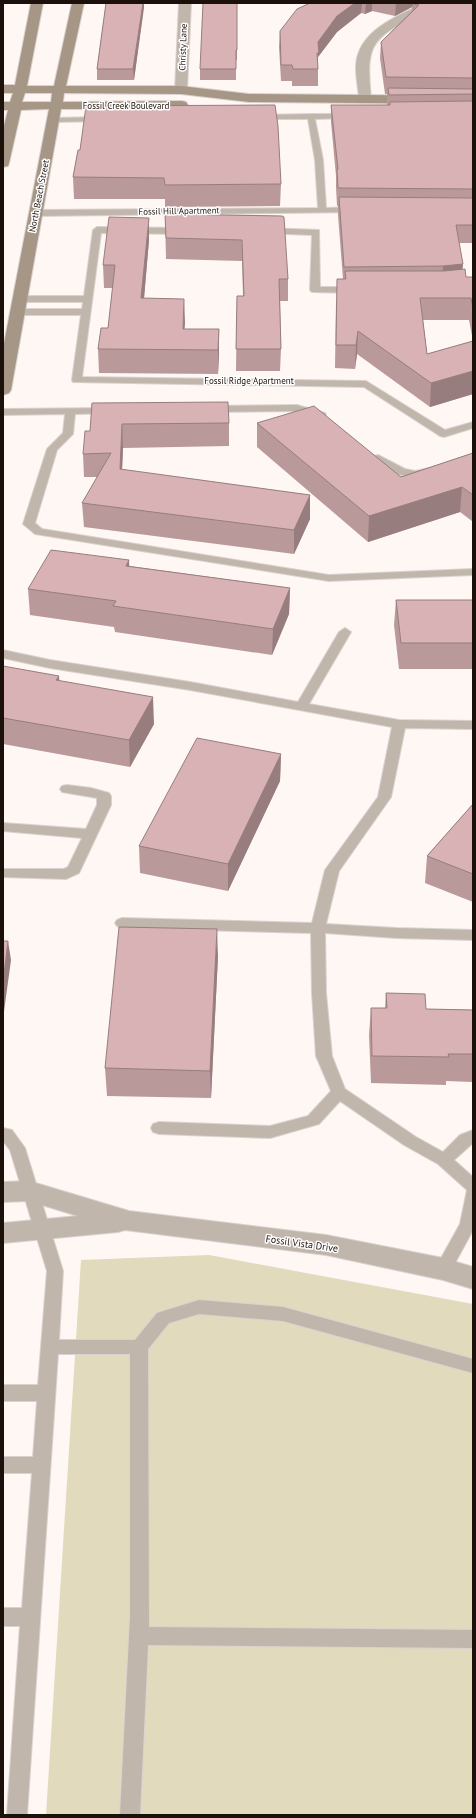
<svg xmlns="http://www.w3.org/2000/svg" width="476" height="1818" font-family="'PT Sans',sans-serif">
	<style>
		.green { fill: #e1dabc }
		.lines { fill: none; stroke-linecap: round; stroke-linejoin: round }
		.service-casing { stroke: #dad2cf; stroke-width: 2 }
		.minor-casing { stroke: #dad2cf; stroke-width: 2 }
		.tertiary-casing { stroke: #dad2cf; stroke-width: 2 }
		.secondary-casing { stroke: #dad2cf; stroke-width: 2 }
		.service { fill: #c1b6ab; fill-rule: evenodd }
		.minor { fill: #c1b6ab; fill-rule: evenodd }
		.tertiary { fill: #c1b6ab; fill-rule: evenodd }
		.secondary { fill: #a69685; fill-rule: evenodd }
		.wall { fill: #ba999b; fill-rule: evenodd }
		.shaded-wall { fill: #977d7e }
		.building { fill: #d8b2b4; stroke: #977d7e }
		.labels { text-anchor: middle; stroke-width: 3; stroke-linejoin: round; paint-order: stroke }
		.far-street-label { font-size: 9px; fill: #1c100b; stroke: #fff }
		.street-label { font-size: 10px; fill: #1c100b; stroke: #fff }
	</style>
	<rect width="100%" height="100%" fill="#fef7f4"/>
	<path class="green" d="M209,1255L473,1304V1815H46L81,1260Z"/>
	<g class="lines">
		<defs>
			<path id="service" d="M311,114H349L353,116L349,118L315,119L323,160L326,208L357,207L361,210L360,212L36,216L32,213L36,210L318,208L315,160L308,119H259L255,117L259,115Z
				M103,117L107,119L106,121L53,122L49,120L53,118Z
				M97,227L185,228L189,231L185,234L101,233L82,377L366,381L445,430L473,422V428L444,437L440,436L364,387L73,382L72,380L81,315H17L12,312L17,309H82L83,302H19L14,299L19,296H84L93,230Z
				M266,228L319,230L320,287H356L361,290L356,293L312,292L310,290L312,235L263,233L262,231Z
				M297,405L325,413L326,415L321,418L296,411L209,412L204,409L209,406Z
				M111,408L116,411L115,413L75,414L73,434L57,450L35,523L42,529L329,575L473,569V575L329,581L35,534L23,524L47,449L63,433L65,414L3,415V409Z
				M378,455L405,469L415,471L430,468L435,471L434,473C413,479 387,477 373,458L374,456Z
				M345,628L351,632L309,704L399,720L473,721V729L405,728L391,797L339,871L326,924L396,928L473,930V940L396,938L325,933L326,993L332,1056L345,1089L416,1137L443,1152L460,1135L473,1130V1143L454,1160L473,1177V1230L449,1274L443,1276L437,1274L435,1269L460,1224L467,1190L438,1164L404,1145L340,1101L319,1124L270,1138L159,1134L153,1132L151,1128L153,1124L159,1122L270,1126L308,1116L331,1091L316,1056L312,993L311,933L122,928L117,926L115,923L117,920L122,918L312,923L325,870L378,797L392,727L190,690L50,668L3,658V650L50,660L190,682L298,702L339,632Z
				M67,785L91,788L109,793L111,796V805L79,873L66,879L3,877V869H64L68,867L82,838L3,831V823L86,829L97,805V798L62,792L60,789L62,786Z
				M3,1128L12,1130L25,1148L63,1271L59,1340H135L157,1313L199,1300L283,1307L473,1359V1373L283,1321L199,1314L169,1323L148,1349L149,1627L473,1630V1648L148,1645L140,1815H120L130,1618V1354H58L27,1815H7L20,1626H3V1608H22L32,1473H3V1457H33L37,1401H3V1385H38L47,1271L10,1150L3,1141Z"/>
			<path id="minor" d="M179,3H191L187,90L185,93H177L175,90Z
				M424,3H439C434,9 424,12 417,15C369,39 366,47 371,98L369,101H361L359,98C358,85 354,71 357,58C364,28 400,15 424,3Z"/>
			<path id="tertiary" d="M29,1181L129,1211L326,1235L443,1258L473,1267V1289L443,1280L326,1255L125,1230L118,1232L3,1243V1223L78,1216L29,1201L3,1202V1182Z"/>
			<path id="secondary" d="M31,3H43L27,86H54L72,3H84L66,86H181L249,94L473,96V104L249,102L181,94L64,93L63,102L182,101L186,102L188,105L186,108L182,109H61L11,390L9,393L3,395V349L49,109L21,110L9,163L8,166L3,167V130L8,110H3V102H10L13,93H3V85H15ZM25,93H52L51,102H22Z"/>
		</defs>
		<use href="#service" class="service-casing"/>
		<use href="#minor" class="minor-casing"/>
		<use href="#tertiary" class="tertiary-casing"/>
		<use href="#secondary" class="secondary-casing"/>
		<use href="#service" class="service"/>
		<use href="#minor" class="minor"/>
		<use href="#tertiary" class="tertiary"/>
		<use href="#secondary" class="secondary"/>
	</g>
	<path class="wall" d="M106,3H144L134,80H97V69Z
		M237,3V60H236V80H200V69Z
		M310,3H473V243H459L463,264L462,269L466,277H473V394L430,407L357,354L355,369L335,368L336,301L343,279L338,215V206H337L336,187V176L331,122V105H387V94H385L380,58L381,42L412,11V7L395,16L372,11L365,14L361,13L337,32L318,57V86H292V81H281L279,47L280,31ZM423,320H469L473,341L427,354Z
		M78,150L281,184L280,206L165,207V199H74L73,177Z
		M165,214L282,216L288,279V301H280L281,349L280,371H236L237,296H243L242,261L166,259Z
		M149,218V240L144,298L185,322L184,329H219V353L218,374L99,373L98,349L108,328L113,288H104L103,265Z
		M92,403L229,423V446L123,448L122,470L310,495V519L294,554L84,527L82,503L97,477H84L83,454L90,431Z
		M257,423L401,477L473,453V520L472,521L460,512L368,542L257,447Z
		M129,560V566L290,588L289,614L272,655L115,632L114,627L30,615L28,589Z
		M396,600H473V669H399L394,625Z
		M3,666L60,681L154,724L130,767L3,744Z
		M281,754L280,781L228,891L140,873L139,846Z
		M473,804V902L425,883L427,856Z
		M218,956L211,1098L107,1096L105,1068Z
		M386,993L426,1009L473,1010V1082L446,1081V1085L371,1083L369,1035L371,1008H385Z"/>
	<path class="shaded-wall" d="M143,3H144V8L134,80L133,69Z
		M355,3H362L361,13L337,32L318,57V42L337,16Z
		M366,3H372V11L365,14Z
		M396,3H421L413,4L412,7L395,16Z
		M149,218V240L142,322L141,298Z
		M463,264L461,283L442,284L443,266Z
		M184,299L185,322L183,352V329Z
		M219,329V353L218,374V350Z
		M358,331L357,354L355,369L356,345Z
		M473,371V394L430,407L431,383Z
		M122,424L123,448L121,493L120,469Z
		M462,487L460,512L368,542L369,516Z
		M310,495V519L294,554V530Z
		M473,508V520L472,521Z
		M129,560L130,586L126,566Z
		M290,588L289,614L272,655L273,629Z
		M59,676L61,702L56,680Z
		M153,697L154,724L130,767L129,740Z
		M281,754L280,781L228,891V864Z
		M217,929L218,956L211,1098L210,1071Z
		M8,941L11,960L3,1019V982Z"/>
	<path class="building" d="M106,3H143L133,69H97Z
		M203,3H237V50H236V69H200Z
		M310,3H355L337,16L318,42L319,53H317L318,69H293L292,65H281L280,31L297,9Z
		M414,3H473V78L386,77L381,42L419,5L413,4Z
		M388,88L473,89V94L389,95Z
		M473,101V189L338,188L337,169H338L331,105H390V102Z
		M275,105L278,126L281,184L165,185L164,178L73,177L78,150H80L86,106Z
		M339,197L473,198V225H456L463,264L443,266L344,267Z
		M165,214L282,216L284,217L288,279H279L281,349H236L237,296H244L242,240L166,238Z
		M109,217L149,218L141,298L184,299L183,329H219L218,350L98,349L101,328H108L115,265H103Z
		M465,269L466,277H473V309L471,298H420L427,354L473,341V371L431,383L358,331L356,345H336L337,279H346L345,271H444Z
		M228,402L229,423L122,424L120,469L310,495L294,530L82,503L111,453L83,454L85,431H90L92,403Z
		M314,406L401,477L473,453V495L462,487L369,516L257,423Z
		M51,550L129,560L126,566L290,588L273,629L113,606L116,601L28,589Z
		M396,600H473V643H401Z
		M3,666L59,676L56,680L153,697L129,740L3,718Z
		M197,738L281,754L228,864L139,846Z
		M473,804V874L427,856Z
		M119,927L217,929L210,1071L105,1068Z
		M3,941H8L3,982Z
		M386,993L425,994L426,1009L473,1010V1054H448L449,1057L372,1056L371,1008H387Z"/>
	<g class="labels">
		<g class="far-street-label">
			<text transform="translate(183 47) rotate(-88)" y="3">Christy Lane</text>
			<text x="126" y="109">Fossil Creek Boulevard</text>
			<text transform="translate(39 196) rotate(-79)" y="3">North Beach Street</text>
			<text transform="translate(179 211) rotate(-1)" y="3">Fossil Hill Apartment</text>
			<text x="249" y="384">Fossil Ridge Apartment</text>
		</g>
		<g class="street-label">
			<text transform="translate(302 1243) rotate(8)" y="4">Fossil Vista Drive</text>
		</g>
	</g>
	<rect width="476" height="1818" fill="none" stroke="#1c100b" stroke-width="8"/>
</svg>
